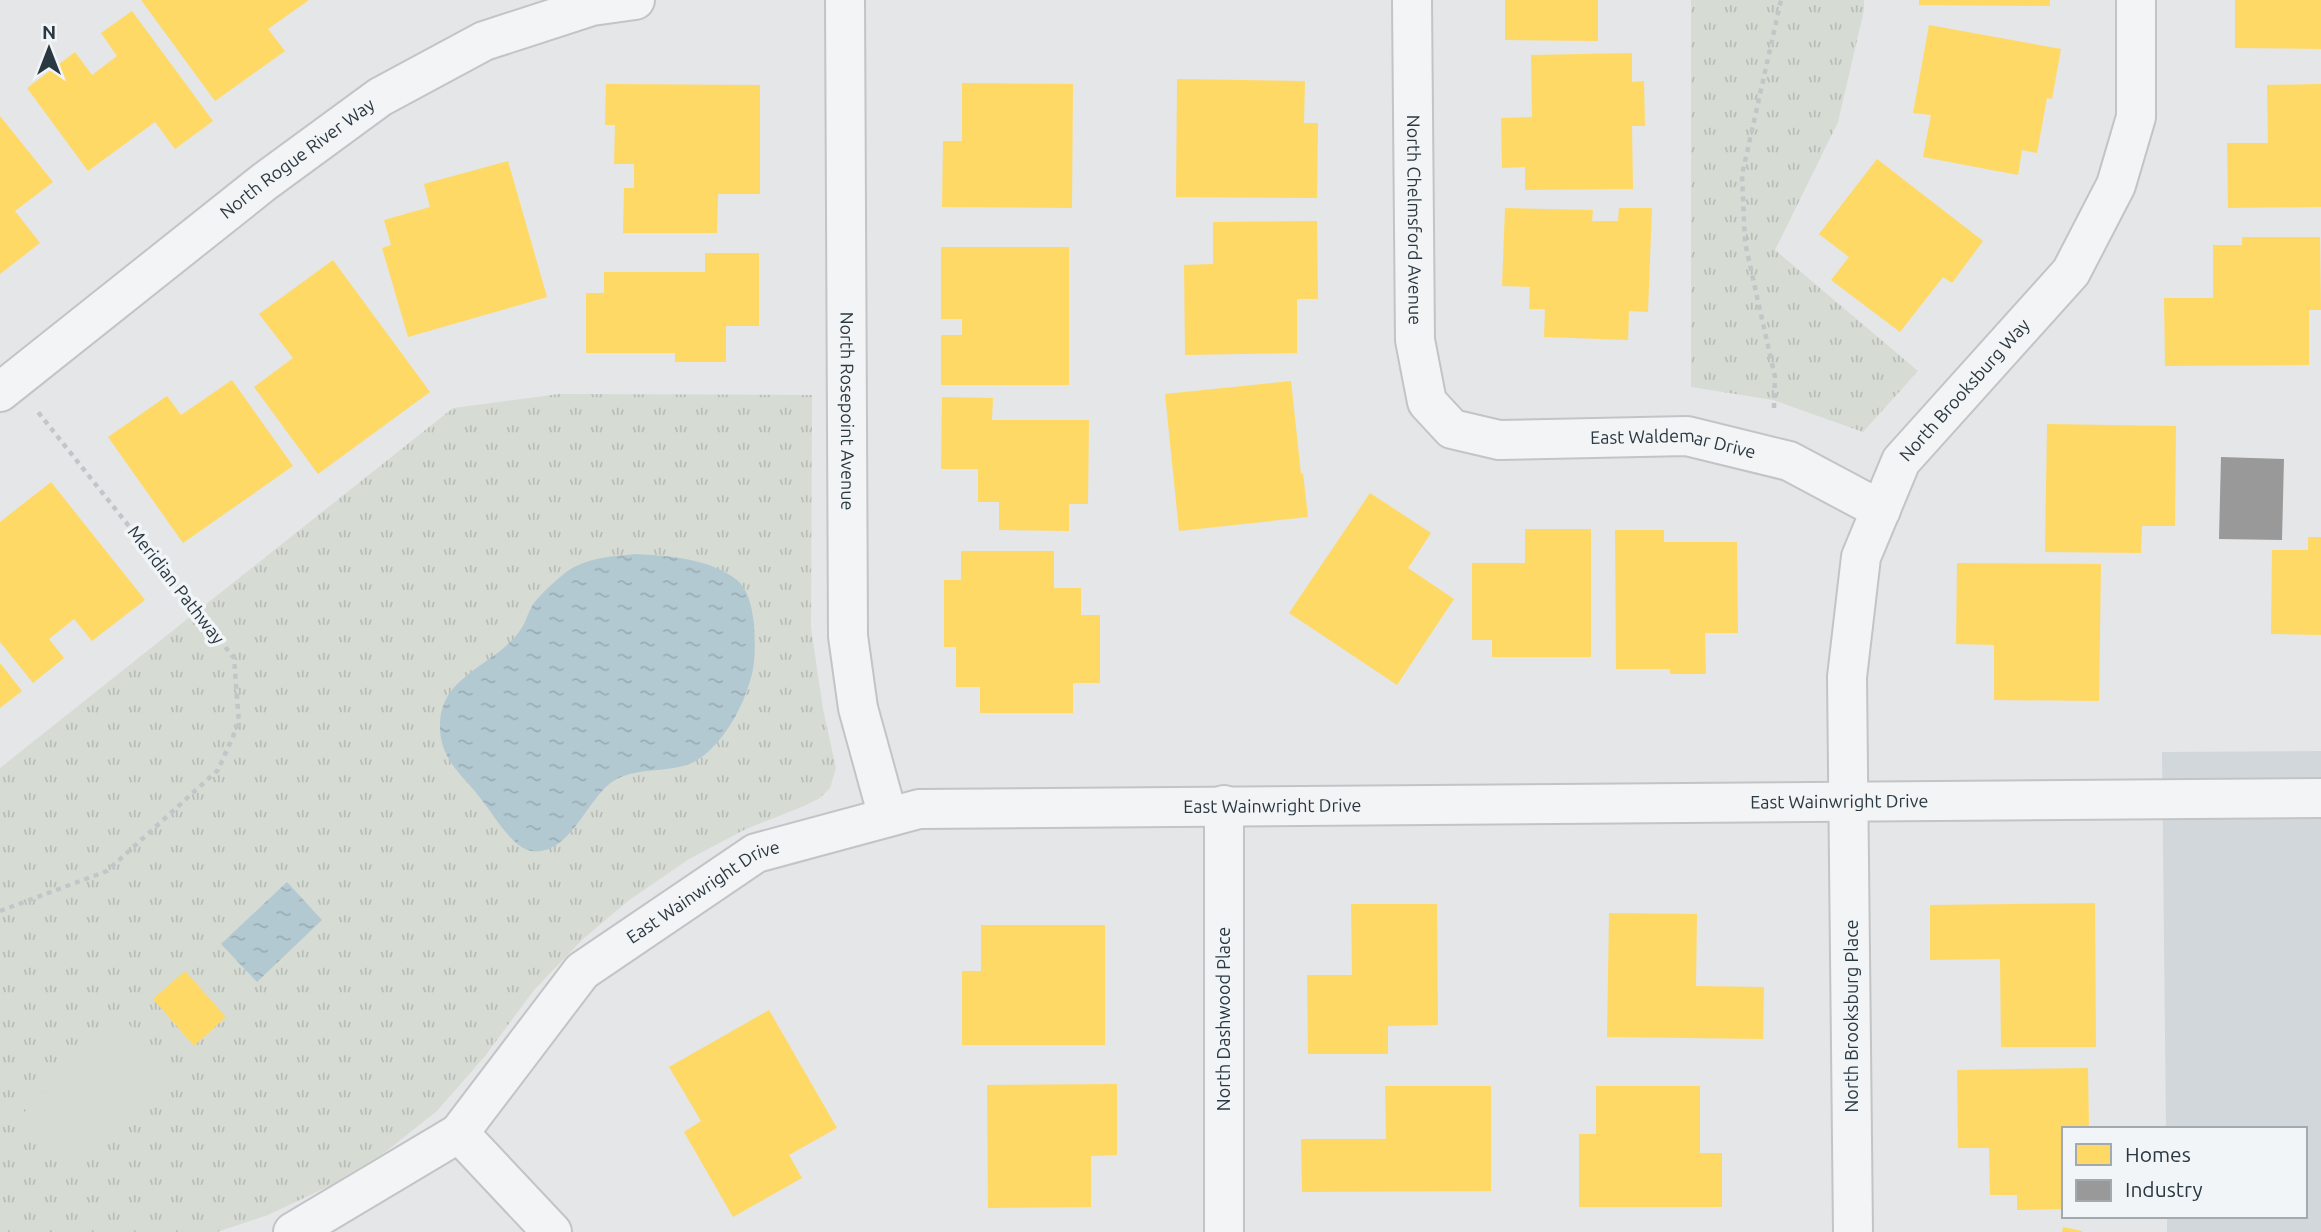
<svg xmlns="http://www.w3.org/2000/svg" width="2321" height="1232" font-family="Ubuntu,sans-serif">
	<style>
		.built { fill: #d2d7db }
		.park { fill: url(#park-tufts) }
		.pitch { fill: #d6dcd4 }
		.water { fill: url(#water-ripples) }
		.homes { fill: #ffd966 }
		.industry { fill: #999 }
		.lines { fill: none; stroke-linecap: round; stroke-linejoin: round }
		.street-casing { stroke: #c2c4c6; stroke-width: 42 }
		.path { stroke: #c3c6c8; stroke-width: 4.5; stroke-dasharray: 5 5; stroke-linecap: butt }
		.street { stroke: #f3f4f5; stroke-width: 38 }
		.labels { text-anchor: middle; stroke-width: 7; stroke-linejoin: round; paint-order: stroke }
		.street-label { font-size: 18px; fill: #2a3842; stroke: #f2f5f8 }
	</style>
	<defs>
		<pattern id="park-tufts" width="24" height="20" patternUnits="userSpaceOnUse" patternTransform="scale(1.75)"><rect width="24" height="20" fill="#d6dcd4"/><path d="M3 7l-1-3M5 7V3M7 7l1-3M15 17l-1-3M17 17v-4M19 17l1-3" fill="none" stroke="#b8beb7"/></pattern>
		<pattern id="water-ripples" width="26" height="14" patternUnits="userSpaceOnUse" patternTransform="scale(1.75)"><rect width="26" height="14" fill="#b3c9d2"/><path d="M2 4q2-2 4 0t4 0M15 11q2-2 4 0t4 0" fill="none" stroke="#9aadb6"/></pattern>
	</defs>
	<rect width="100%" height="100%" fill="#e4e6e8"/>
	<path class="built" d="M2321,751V1232H2167V1216H2305V1129H2166L2162,752Z"/>
	<path class="park" d="M1691,0H1864V10L1838,122L1775,250L1918,371L1863,432L1773,400L1691,387Z
		M559,394L812,395L811,628L823,709L836,768L830,788L820,798L804,806L746,829L689,859L628,901L583,939L534,990L485,1056L437,1111L384,1153L329,1186L268,1215L217,1232H0V768L453,408Z"/>
	<path class="pitch" d="M124,1019L177,1075L71,1173L19,1117Z"/>
	<path class="water" d="M636,554C669,556 709,558 737,580C749,590 752,609 754,623C755,642 756,664 750,681C742,710 721,747 694,762C669,774 635,766 612,782C587,799 569,857 531,851C513,848 495,817 484,803C465,776 438,761 440,722C442,678 489,666 514,638C526,625 525,619 532,606C538,596 564,572 574,567C593,557 616,556 636,554Z
		M287,882L322,920L257,982L221,944Z"/>
	<path class="homes" d="M141,0H309L268,29L285,51L215,101Z
		M1505,0H1598V41L1505,40Z
		M1919,0H2050V6L1919,5Z
		M2235,0H2321V49L2235,48Z
		M132,11L213,121L175,149L155,122L88,171L27,88L75,52L92,75L117,56L101,33Z
		M1929,25L2061,49L2052,99L2047,98L2037,153L2022,150L2018,175L1923,157L1931,115L1913,113Z
		M1632,53V82L1644,81L1645,126H1632L1633,189L1525,190V167L1502,168L1501,118L1532,117L1531,55Z
		M1177,79L1305,81L1304,123H1318L1317,198L1176,197Z
		M962,83L1073,84L1072,208L942,207L943,141H962Z
		M606,84L760,85V194H718L717,233H623L624,188H634V164H614L615,125H605Z
		M2321,84V207L2228,208L2227,143H2268L2267,85Z
		M0,116L53,182L15,211L40,243L0,274Z
		M1877,159L1983,241L1952,283L1943,277L1900,332L1831,280L1849,257L1819,234Z
		M508,161L547,297L408,337L382,248L391,245L384,220L430,207L424,184Z
		M1505,208L1593,210L1592,221H1618L1619,208H1652L1648,312L1629,311L1628,340L1544,337L1545,309H1529L1530,287L1502,286Z
		M1317,221L1318,299H1297V353L1185,355L1184,265L1213,264V222Z
		M2242,237H2320L2321,310H2309V365L2165,366L2164,298H2213V245H2242Z
		M941,247H1069V385H941V335H962V319H941Z
		M705,253H759V326H726V362H675V353H586V293H604V272H705Z
		M333,260L430,392L318,474L254,387L293,358L259,314Z
		M232,380L293,466L183,543L108,437L167,396L181,415Z
		M1291,381L1301,474L1303,473L1308,517L1179,531L1165,394Z
		M942,397L993,398L992,420H1089L1088,504H1069V531L999,530V502H978V469H941Z
		M2047,424L2176,426L2175,526H2142L2141,553L2045,552Z
		M51,482L145,600L92,641L74,619L49,639L64,658L33,683L0,642V522Z
		M1370,493L1431,533L1408,568L1454,599L1397,685L1289,613Z
		M1525,529H1591V657H1492V640H1472V563H1525Z
		M1615,530H1664V542H1737L1738,633H1705L1706,674H1670V669H1616Z
		M2308,537H2321V635L2271,634L2272,550H2308Z
		M961,551H1054V588H1081V615H1100V683H1073V713H980V687H956V647H944V580H961Z
		M1957,563L2101,564L2099,701L1994,700V645L1956,644Z
		M0,663L22,691L0,708Z
		M2095,903L2096,1047H2001L2000,959L1930,960V905Z
		M1351,904H1437L1438,1025L1388,1026V1054H1308L1307,975H1352Z
		M1609,913L1697,914L1696,986L1764,987L1763,1039L1607,1037Z
		M981,925H1105V1045H962V971H981Z
		M185,971L226,1017L194,1046L153,999Z
		M769,1010L837,1128L789,1155L802,1178L733,1217L684,1132L701,1121L669,1067Z
		M2088,1068L2089,1129H2064V1209L2017,1210V1195H1990L1989,1148H1958L1957,1070Z
		M1117,1084V1155L1091,1156V1207L988,1208L987,1085Z
		M1385,1086H1491V1191L1302,1192L1301,1139H1386Z
		M1596,1086H1700V1153H1722V1207H1579V1134H1596Z
		M2063,1227L2082,1231V1232H2062Z"/>
	<path class="industry" d="M2221,457L2284,459L2282,540L2219,539Z"/>
	<g class="lines">
		<defs>
			<g id="street">
				<path id="s1" d="M845,0L848,636L858,708L888,817"/>
				<path id="s2" d="M1412,0L1415,340L1427,402L1452,429L1499,440L1687,436L1789,461L1881,510"/>
				<path id="s3" d="M0,392L264,182L380,97L484,41L592,6L635,0"/>
				<path d="M1224,805V1232"/>
				<path d="M459,1133L552,1232"/>
				<path id="s4" d="M293,1232L459,1133L582,971L756,853L919,809L2321,798"/>
				<path id="s5" d="M1853,1232L1847,677L1861,557L1901,461L2071,272L2116,185L2136,117V0"/>
			</g>
		</defs>
		<use href="#street" class="street-casing"/>
		<path class="path" d="M1774,408L1775,377L1745,243L1742,175L1781,0
			M0,911L107,871L218,770L239,723L234,658L38,412"/>
		<use href="#street" class="street"/>
	</g>
	<g class="labels">
		<g class="street-label">
			<text dy="6" stroke="none"><textPath href="#s3" startOffset="378">North Rogue River Way</textPath></text>
			<text dy="6" stroke="none"><textPath href="#s2" startOffset="220">North Chelmsford Avenue</textPath></text>
			<text dy="6" stroke="none"><textPath href="#s5" startOffset="875">North Brooksburg Way</textPath></text>
			<text dy="6" stroke="none"><textPath href="#s1" startOffset="411">North Rosepoint Avenue</textPath></text>
			<text dy="6" stroke="none"><textPath href="#s2" startOffset="663">East Waldemar Drive</textPath></text>
			<text transform="translate(176 585) rotate(52)" y="6">Meridian Pathway</text>
			<text dy="6" stroke="none"><textPath href="#s4" startOffset="1696">East Wainwright Drive</textPath></text>
			<text dy="6" stroke="none"><textPath href="#s4" startOffset="1129">East Wainwright Drive</textPath></text>
			<text dy="6" stroke="none"><textPath href="#s4" startOffset="542">East Wainwright Drive</textPath></text>
			<text transform="translate(1852 1016) rotate(-90)" y="6">North Brooksburg Place</text>
			<text transform="translate(1224 1019) rotate(-90)" y="6">North Dashwood Place</text>
		</g>
	</g>
	<rect x="2062" y="1127" width="245" height="91" fill="#f2f5f8" stroke="#a2a9af" stroke-width="2"/>
	<rect x="2076" y="1144" width="35" height="21" fill="#ffd966" stroke="#a2a9af" stroke-width="2"/>
	<text x="2125" y="1162" font-size="21" fill="#2a3842">Homes</text>
	<rect x="2076" y="1180" width="35" height="21" fill="#999999" stroke="#a2a9af" stroke-width="2"/>
	<text x="2125" y="1197" font-size="21" fill="#2a3842">Industry</text>
	<g transform="translate(49 49)" stroke="#f2f5f8" stroke-width="5" paint-order="stroke">
	<path d="M0-5L12 26L0 18L-12 26Z" fill="#2a3842"/>
	<text y="-10" font-size="19" font-weight="bold" text-anchor="middle" fill="#2a3842">N</text>
	</g>
</svg>
